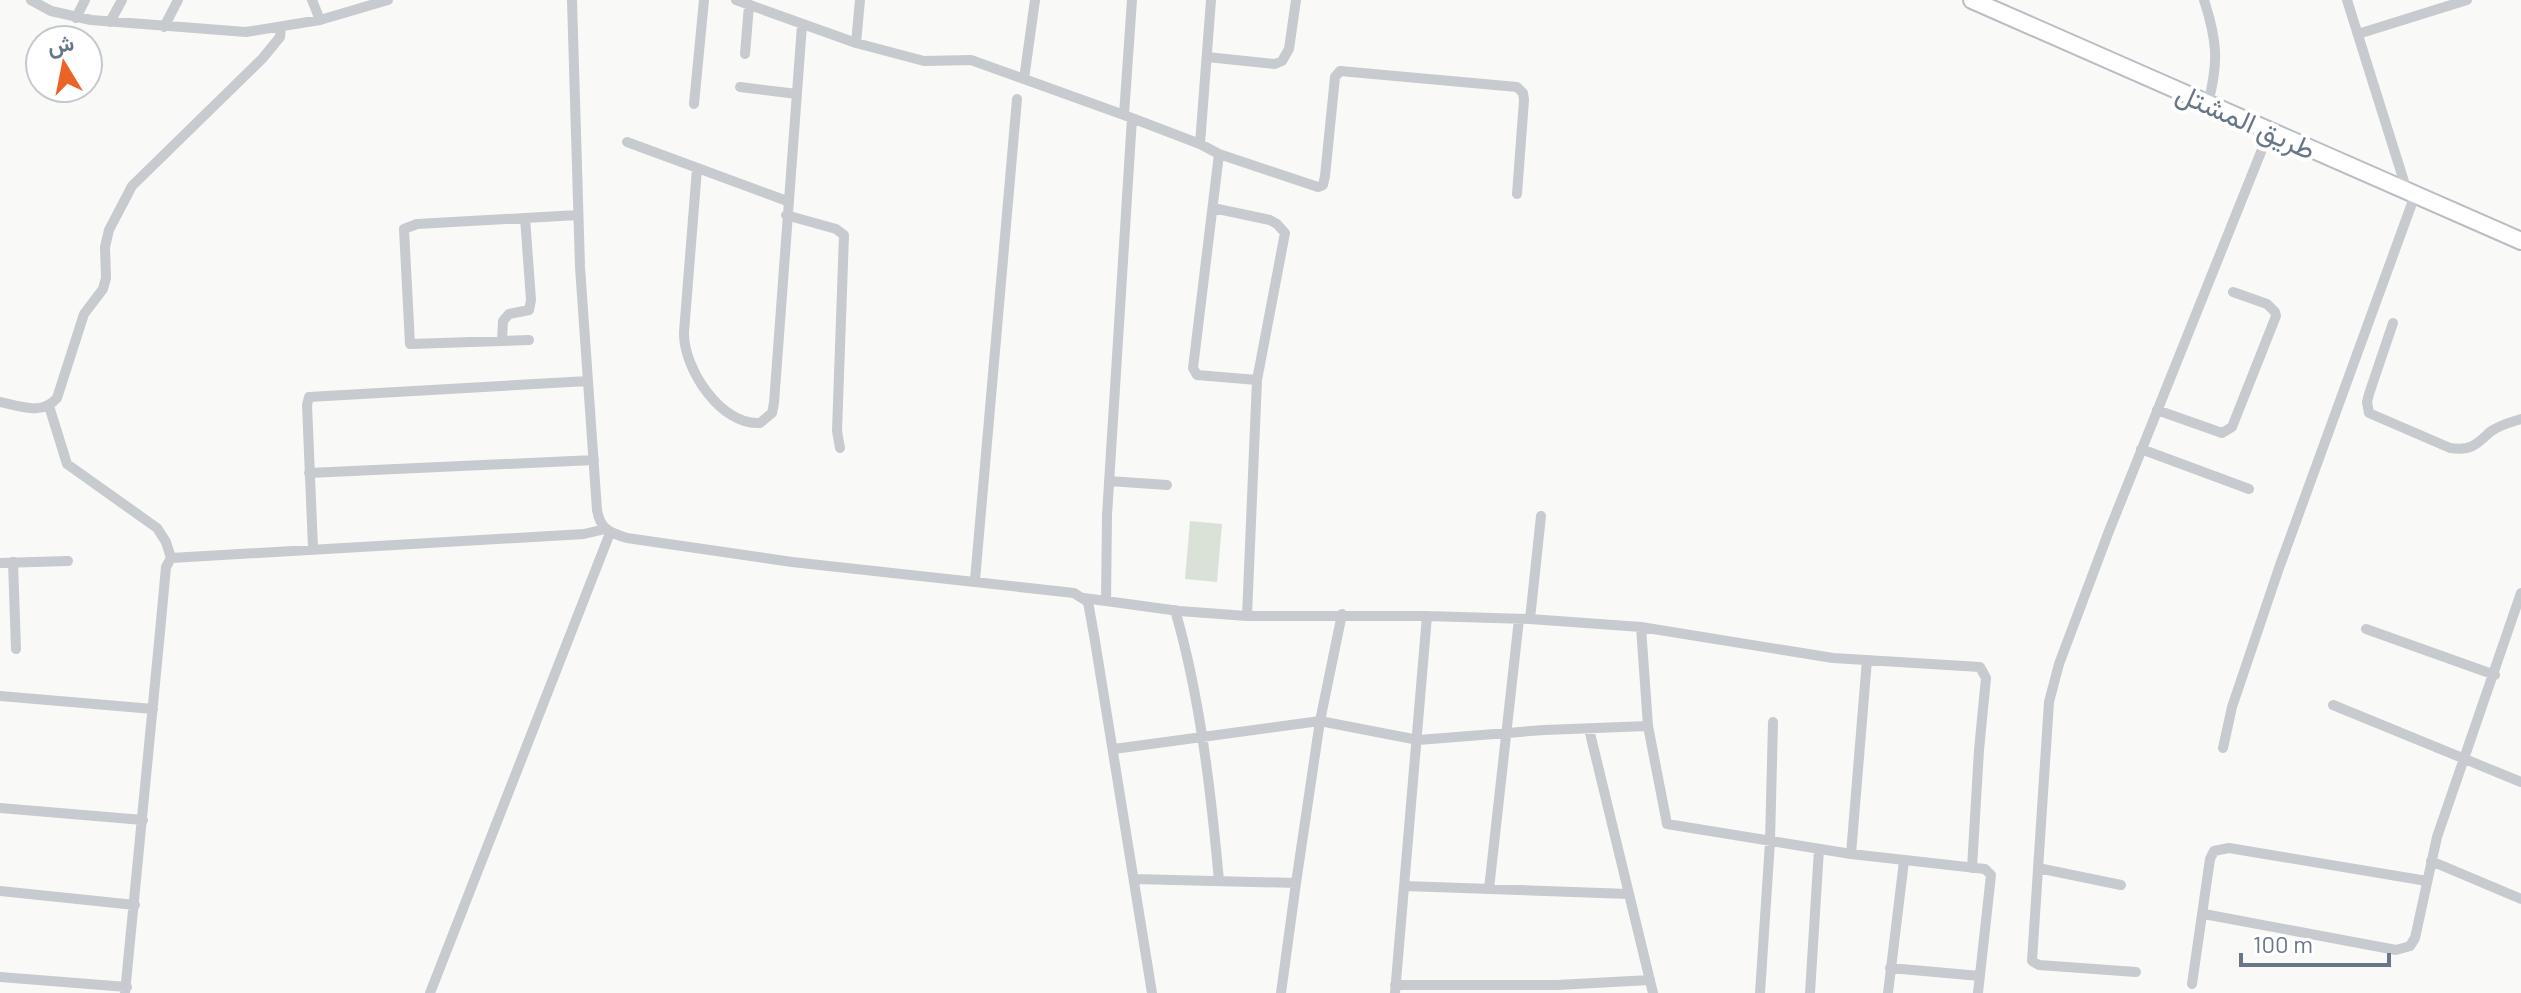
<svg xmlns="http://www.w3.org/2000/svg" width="2521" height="993" font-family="Barlow,Vazirmatn,sans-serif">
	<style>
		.park { fill: #dae2d8 }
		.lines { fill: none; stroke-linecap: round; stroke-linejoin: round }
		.primary-casing { stroke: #babec2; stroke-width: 20 }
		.street { stroke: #c7cace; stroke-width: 10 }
		.primary { stroke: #fff; stroke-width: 16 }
		.labels { text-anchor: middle; stroke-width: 8; stroke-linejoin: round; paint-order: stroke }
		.street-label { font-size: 28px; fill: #677789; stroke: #fff }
	</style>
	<rect width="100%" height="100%" fill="#f9f9f7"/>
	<path class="park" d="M1190,521L1222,524L1217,582L1185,579Z"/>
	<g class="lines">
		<defs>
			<path id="primary" d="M1972,0L2521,241"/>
		</defs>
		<use href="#primary" class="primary-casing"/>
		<path class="street" d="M31,0L51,11L91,20L246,32L320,20L388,0
			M312,0L320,20
			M572,0L580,267L597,510C600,529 610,533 627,538L792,562L1074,593L1088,602L1094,635L1152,993
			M736,0L856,43L924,61L971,60L1124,115L1200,144L1219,154L1318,187L1323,185L1325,176L1335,77L1340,71L1517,87L1523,93L1524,100L1517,194
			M2204,0C2217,40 2219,62 2208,103
			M2347,0L2407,191
			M76,18L85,0
			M110,22L122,0
			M164,27L178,0
			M2358,34L2467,0
			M856,43L860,0
			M745,54L749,5
			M1207,57L1275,64L1282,61L1289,49L1296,0
			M1024,79L1035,0
			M740,87L797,94
			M694,104L704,0
			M1124,115L1132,0
			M627,142L787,201
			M1200,144L1211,0
			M1219,154L1193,368L1197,375L1257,380
			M697,169L684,332C683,368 721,426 760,423L772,413L774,403L802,25
			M1213,208L1270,220L1277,224L1285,233L1257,380L1247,616
			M786,215L836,229L844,235L837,431L840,448
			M2393,323L2369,394L2367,402L2369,413L2450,448C2471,451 2476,445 2490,432C2499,425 2511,422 2521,419
			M529,340L410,344L404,229L417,224L578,215
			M502,341L503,321L509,314L529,310L531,300L525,218
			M0,402C20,406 42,416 57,398L84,314L103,289L106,278L105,247L109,230L132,186L262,59L280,37L281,27
			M49,406L67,464L157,528L166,542L171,558
			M2157,410L2222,433L2232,427L2276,316L2275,312L2267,304L2233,292
			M2141,449L2249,489
			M309,473L594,460
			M1109,481L1167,485
			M313,548L307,405L309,397L588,381
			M13,562L16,649
			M0,563L68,561
			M975,580L1017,99
			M1084,598L1179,611L1247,616H1427L1530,619L1641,627L1648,726L1667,824L1851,854L1985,869L1991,875L1978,993
			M1106,601L1107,515L1132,118
			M1175,610C1200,696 1211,792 1219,881
			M1530,619L1541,516
			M1641,627L1833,658L1980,667L1986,678L1979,750L1972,868
			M2366,629L2495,675
			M0,696L153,709
			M2333,705L2521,782
			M1589,729L1653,993
			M2223,748L2232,707L2279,568L2415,195
			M1114,749L1320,721L1418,740L1544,730L1648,726
			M0,808L143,820
			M1851,854L1867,660
			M2431,861L2521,899
			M2038,868L2121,885
			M1134,879L1296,883L1320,721L1342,614
			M1405,886L1629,894
			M1489,889L1519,619
			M0,891L135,905
			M2204,914L2396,950L2410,946L2415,938L2437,837L2521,593
			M1890,968L1980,976
			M2136,972L2039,965L2032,961L2049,702L2059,664L2109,531L2269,132
			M0,977L127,987
			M2192,984L2210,859L2214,851L2229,848L2427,881
			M1395,985H1557L1650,980
			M125,993L160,632L166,567L171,558L584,534L605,529
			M430,993L610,533
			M1281,993L1296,883
			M1395,993L1427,616
			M1760,993L1770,842L1773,722
			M1810,993L1819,849
			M1888,993L1904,861"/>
		<use href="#primary" class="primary"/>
	</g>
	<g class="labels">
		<g class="street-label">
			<text transform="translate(2246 121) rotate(24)" y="10">طريق المشتل</text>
		</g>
	</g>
	<g transform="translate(64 64) rotate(350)"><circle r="38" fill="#ffffff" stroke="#c2c9d0" stroke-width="2"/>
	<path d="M0-6L14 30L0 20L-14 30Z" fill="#eb6425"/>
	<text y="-12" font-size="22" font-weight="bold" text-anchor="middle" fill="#677789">ش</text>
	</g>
	<path d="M2241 953v12h148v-12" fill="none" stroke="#677789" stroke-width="4"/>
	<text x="2253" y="953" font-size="24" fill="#677789" stroke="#ffffff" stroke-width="6" paint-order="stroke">100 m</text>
</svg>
